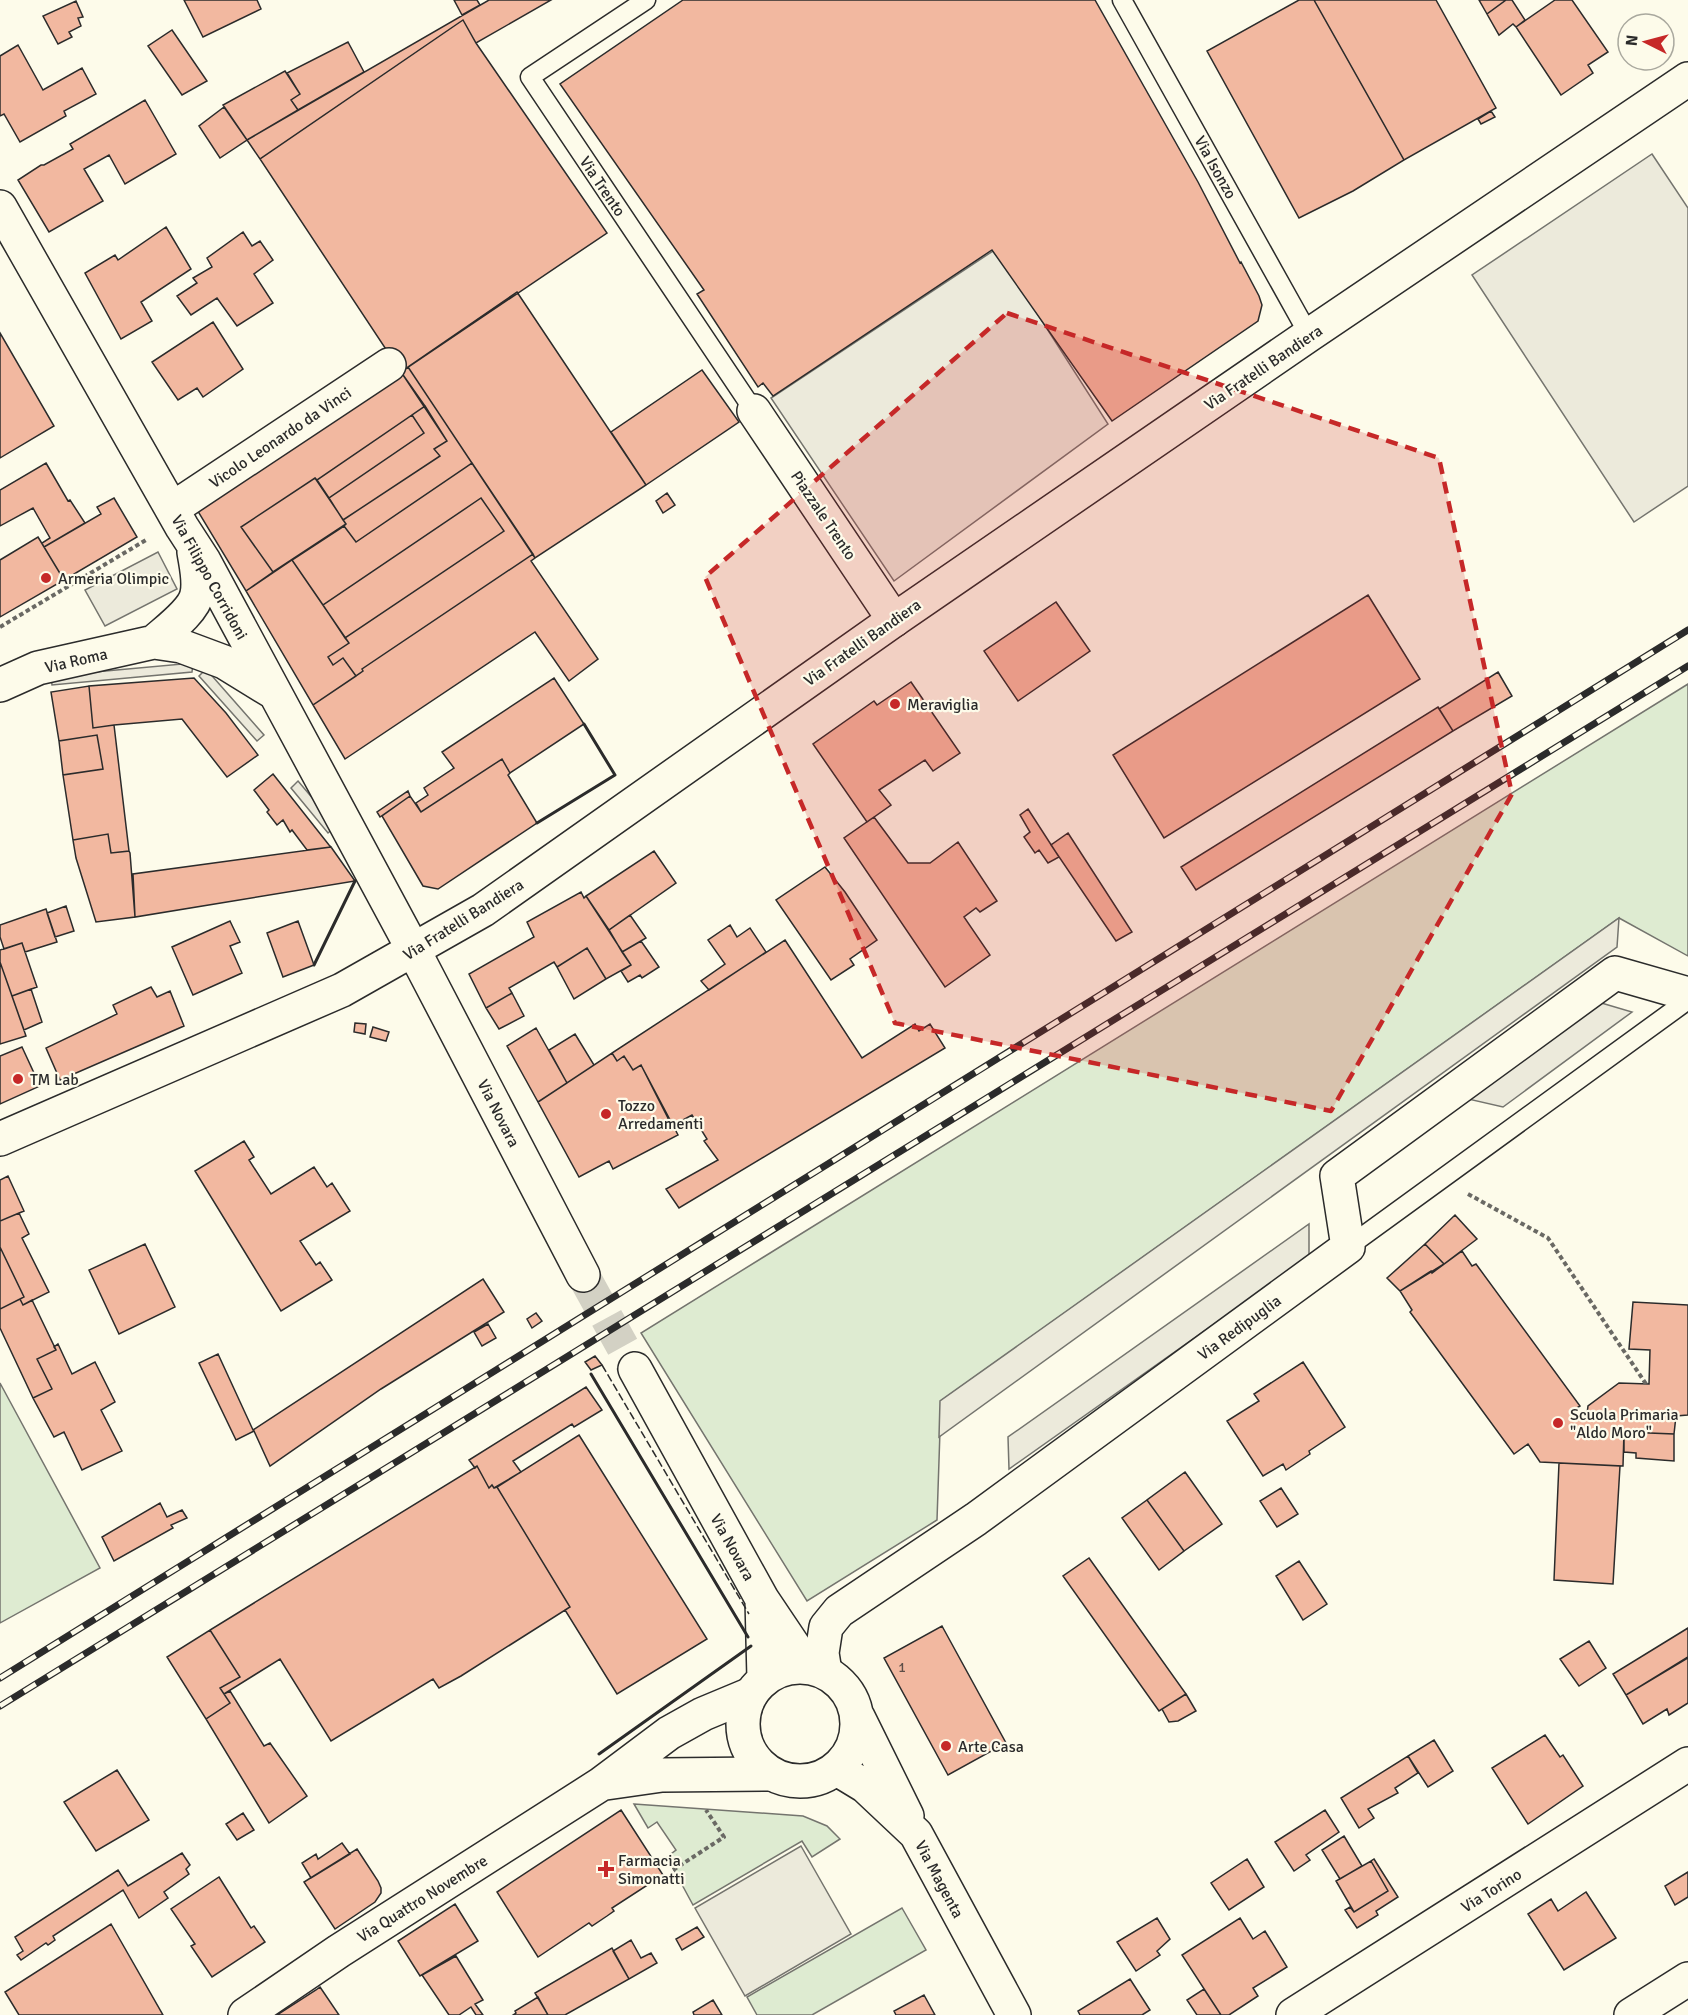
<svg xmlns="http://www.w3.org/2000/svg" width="1688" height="2015" font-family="Signika,sans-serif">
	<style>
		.green { fill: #deebd1; stroke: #74746e; stroke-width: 1.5 }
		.parking { fill: #eceadb; stroke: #74746e; stroke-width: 1.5 }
		.building { fill: #f2b8a0; stroke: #2b2b2b; stroke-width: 1.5 }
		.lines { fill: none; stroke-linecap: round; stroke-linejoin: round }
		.secondary-tunnel { stroke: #d3d1c4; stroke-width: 33; stroke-dasharray: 33 16; stroke-linecap: butt }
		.lane-casing { stroke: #2b2b2b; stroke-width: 21 }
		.street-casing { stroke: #2b2b2b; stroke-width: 36 }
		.secondary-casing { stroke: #2b2b2b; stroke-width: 36 }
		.path { stroke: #6a6964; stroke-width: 4; stroke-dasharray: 4.5 3; stroke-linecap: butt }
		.lane { stroke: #fdfbea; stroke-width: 18 }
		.street { stroke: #fdfbea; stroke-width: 33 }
		.secondary { stroke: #fdfbea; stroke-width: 33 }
		.rail-casing { stroke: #2b2b2b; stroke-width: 7 }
		.rail { stroke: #fdfbea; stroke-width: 4.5; stroke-dasharray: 14; stroke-linecap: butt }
		.fence { stroke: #2b2b2b; stroke-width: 1.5; stroke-dasharray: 8 3; stroke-linecap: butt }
		.wall { stroke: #2b2b2b; stroke-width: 3 }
		.marked { fill: #c62828; fill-opacity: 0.2; stroke: #c62828; stroke-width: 4.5; stroke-dasharray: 12 8; stroke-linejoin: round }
		.poi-dot { fill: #c62828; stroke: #fdfbea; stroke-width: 2 }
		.labels { text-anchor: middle; stroke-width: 4.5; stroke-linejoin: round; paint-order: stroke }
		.number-label { font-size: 14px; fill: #5d4e48 }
		.street-label { font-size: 16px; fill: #2b2b2b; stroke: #fdfbea }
		.poi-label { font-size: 16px; fill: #2b2b2b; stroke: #fdfbea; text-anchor: start }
	</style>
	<rect width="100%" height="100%" fill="#fdfbea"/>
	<path class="green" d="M1688,684V956L1619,918L941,1401L937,1520L807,1601L641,1333Z
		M0,1383L100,1568L0,1623Z
		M634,1804L803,1816L827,1826L840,1839L812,1857L802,1841L693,1905L667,1857L676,1850L657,1822L648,1828Z
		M902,1908L926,1950L812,2015H757L747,1997Z"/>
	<path class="parking" d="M1652,154L1688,208V486L1634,522L1472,275Z
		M996,249L1108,424L894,581L771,398Z
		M158,552L177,589L105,626L85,590Z
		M193,663L192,672L52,685L51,676Z
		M206,669L264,735L257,741L199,676Z
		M298,781L336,826L328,833L291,788Z
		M1619,918L1617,947L939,1437L940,1401Z
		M1598,1002L1632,1012L1503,1107L1468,1099Z
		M1309,1224V1257L1009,1469L1008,1437Z
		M801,1846L851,1934L745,1996L695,1908Z"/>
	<path class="building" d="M184,0H257L261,9L203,37Z
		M454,0H477L480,5L462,15Z
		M489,0H551L476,43L463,20L260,159L247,140Z
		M683,0H1095L1198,182L1240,263L1241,262L1259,296L1262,305L1258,321L1112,421L992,250L773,396L763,383L758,387L697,294L704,290L560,84Z
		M1299,0H1314L1404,160L1353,191L1299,218L1207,51Z
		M1314,0H1436L1496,108L1404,160Z
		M1479,0H1506L1487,14Z
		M1506,0H1512L1525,20L1516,27L1513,24L1499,35L1487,14Z
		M1555,0H1572L1608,52L1588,65L1593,73L1561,95L1516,27Z
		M76,1L83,17L78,18L81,26L69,32L72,37L58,44L43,16Z
		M463,20L476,43L607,233L401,372L260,159Z
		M172,30L207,81L182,95L148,46Z
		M348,42L364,72L298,110L291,100L300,94L287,73Z
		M18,45L43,90L82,68L96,94L64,111L66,116L20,142L4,114L0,116V56Z
		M285,71L300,94L291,100L298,110L247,140L223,105Z
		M145,100L176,154L125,184L109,155L84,169L103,201L49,232L18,180L41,165H44L73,149L70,144Z
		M224,107L247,140L220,158L199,126Z
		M1491,111L1495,117L1481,124L1478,119Z
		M166,227L191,269L141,302L152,321L121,339L85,273L115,255L118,260Z
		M243,232L252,246L260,241L273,260L254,274L273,303L237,326L217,298L191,315L177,296L197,283L193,278L212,267L207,258Z
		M517,292L646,485L535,558L408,367Z
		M213,322L243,369L203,397L197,388L178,400L152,362Z
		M0,333L54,426L0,458Z
		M408,367L472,463L356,542L344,526L346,524L343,520L440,456L434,449L447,441L401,372Z
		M702,370L739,422L646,485L611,432Z
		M401,372L425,406L317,480L315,478L241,527L273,572L246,591L196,508Z
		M425,406L447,441L434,449L440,456L343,520L329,498L424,433L412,415Z
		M412,415L424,433L329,498L317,480Z
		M46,463L68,501L70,500L85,523L44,547L42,543L50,538L33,508L0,526V490Z
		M472,463L533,554L362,669L363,671L356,676L343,658L333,665L328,657L349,643L345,638L504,531L481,498L323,605L292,560L344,526L356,542Z
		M315,478L346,524L273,572L241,527Z
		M667,493L675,505L663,513L656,501Z
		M114,498L137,537L64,580L44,547L101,514L97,507Z
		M481,498L504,531L345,638L323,605Z
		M38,537L64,580L0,617V560Z
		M533,554L535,558L531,561L598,659L569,681L535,632L345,759L313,705L363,671L362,669Z
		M292,560L349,643L328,657L333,665L343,658L356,676L313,705L246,591Z
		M1368,595L1420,679L1164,838L1113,755Z
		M1056,602L1090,651L1018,701L984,651Z
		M1498,672L1512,696L1453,731L1439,709Z
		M194,678L226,713L258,755L227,777L182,719L114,725L93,728L89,686Z
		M554,678L584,724L510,773L502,759L421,812L416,803L428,795L424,788L454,768L442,752Z
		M911,682L960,753L933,771L925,760L879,790L891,805L867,822L813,744L874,701L877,705Z
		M89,686L93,728L114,725L129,851L111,853L108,834L73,840L63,775L103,769L97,735L59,741L51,692Z
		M1438,707L1453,731L1196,890L1181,867Z
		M97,735L103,769L63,775L59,741Z
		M502,759L510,773L508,775L537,823L438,889L423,886L382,816L410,796L421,812Z
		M273,774L329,845L331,847L307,850L292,830L290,832L283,820L277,825L267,812L269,810L254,790Z
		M408,791L410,796L380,817L377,812Z
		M1028,809L1059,857L1048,863L1039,850L1035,853L1024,837L1030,832L1020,815Z
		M874,817L908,863H930L958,842L997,901L980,912L976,908L964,917L990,955L945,987L844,838Z
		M1068,833L1132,932L1116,941L1051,845Z
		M108,834L111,853L129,851L130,853L135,917L96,922L76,858L73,840Z
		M331,847L355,881L135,917L133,874Z
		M654,851L676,883L609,930L586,896Z
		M825,867L845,892L877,940L850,959L854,965L831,980L776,900Z
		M581,892L584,898L586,896L631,965L606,979L587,948L557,967L554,962L509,988L512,993L486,1008L469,974L534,937L527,922Z
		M66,906L74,931L55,937L47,913Z
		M46,909L57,942L25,952L22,943L4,949L0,937V925Z
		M630,915L646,938L622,952L609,930Z
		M230,921L240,942L230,946L242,973L193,995L172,947Z
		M298,921L314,965L283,977L267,933Z
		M730,925L737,937L750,928L766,952L709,990L701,981L725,964L708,940Z
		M785,940L862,1058L915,1024L919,1031L930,1024L945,1048L679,1208L666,1189L718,1160L704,1141L707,1139L692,1115L672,1126L641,1065L633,1070L624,1056L617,1061L612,1053Z
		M641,941L659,967L642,978L640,975L628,982L621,971L631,965L622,952Z
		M22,943L37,987L12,996L0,962V950Z
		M587,948L606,979L574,999L557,967Z
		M0,962L26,1036L0,1044Z
		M151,987L157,997L170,991L184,1026L60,1080L46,1048L117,1014L113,1005Z
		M31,989L42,1022L24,1030L12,996Z
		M512,993L524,1016L499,1029L486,1008Z
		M355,1023L366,1024L365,1034L354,1032Z
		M373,1027L389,1032L386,1041L370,1037Z
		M536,1028L567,1083L538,1102L507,1046Z
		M575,1034L594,1065L567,1083L549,1050Z
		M22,1047L40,1086L0,1104V1056Z
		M612,1053L617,1061L624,1056L633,1070L641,1065L678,1135L613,1169L609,1161L579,1177L538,1102Z
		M244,1141L254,1157L249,1160L271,1194L314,1167L327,1187L332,1183L350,1211L300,1241L316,1265L320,1262L332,1280L281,1311L195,1171Z
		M8,1176L24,1211L0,1221V1180Z
		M19,1213L29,1234L22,1238L49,1292L23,1305L20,1299L24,1297L0,1247V1221Z
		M1455,1215L1477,1239L1444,1264L1425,1244Z
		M145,1244L175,1307L119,1334L89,1270Z
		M1425,1244L1444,1264L1400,1291L1387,1278Z
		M0,1247L24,1297L0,1309Z
		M1462,1251L1472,1266L1476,1264L1580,1406L1572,1411L1578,1420L1587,1414L1588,1406L1619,1383L1649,1384L1650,1350L1629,1349L1633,1302L1688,1305V1415L1676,1416L1674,1434L1624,1432L1623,1466L1540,1462L1528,1444L1514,1454L1410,1312L1412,1310L1400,1291L1431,1271L1432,1273Z
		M483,1279L504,1312L381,1389L270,1466L254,1431L236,1440L199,1363L218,1354L253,1430Z
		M20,1299L23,1305L32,1300L56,1350L37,1359L52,1389L33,1398L0,1328V1309Z
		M536,1313L542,1321L532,1328L527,1319Z
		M488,1324L496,1338L482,1346L474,1332Z
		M58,1344L72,1374L95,1362L115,1402L101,1410L122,1451L82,1470L64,1432L54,1437L33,1398L52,1389L37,1359L56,1350L54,1347Z
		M595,1356L602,1365L591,1370L585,1362Z
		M1303,1362L1345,1427L1309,1451L1310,1454L1286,1470L1283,1464L1263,1476L1227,1421L1259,1401L1254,1394Z
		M586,1387L602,1410L574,1427L572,1424L513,1461L521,1472L494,1488L492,1485L489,1488L477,1466L475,1468L469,1460Z
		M1624,1432L1674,1434V1461L1636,1458V1453L1624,1452Z
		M579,1435L707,1639L617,1694L565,1610L570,1607L497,1487Z
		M1559,1463L1620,1466L1613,1584L1554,1580Z
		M477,1466L489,1488L492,1485L494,1488L497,1487L570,1607L461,1676L439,1688L433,1679L331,1741L280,1659L224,1694L220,1688L240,1677L210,1630Z
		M1185,1472L1222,1524L1184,1551L1147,1500Z
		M1281,1488L1298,1514L1277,1527L1260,1501Z
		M1147,1500L1184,1551L1159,1570L1122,1518Z
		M160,1503L167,1517L182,1510L187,1518L171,1525L173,1528L114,1561L102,1537Z
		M1089,1558L1186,1694L1159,1711L1063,1576Z
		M1299,1561L1327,1604L1303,1620L1276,1576Z
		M942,1626L1006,1743L948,1775L884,1658Z
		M1688,1628V1658L1626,1695L1613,1674Z
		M210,1630L240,1677L220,1688L230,1703L206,1719L167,1657Z
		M1589,1641L1606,1668L1579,1686L1560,1659Z
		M1688,1657V1703L1669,1715L1667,1709L1643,1724L1626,1695Z
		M230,1691L264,1746L270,1743L307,1796L269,1823L206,1719L230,1703L224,1694Z
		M1186,1694L1196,1711L1178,1721L1169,1722L1162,1709Z
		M1545,1735L1560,1757L1563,1755L1583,1786L1528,1824L1492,1768Z
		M1434,1740L1453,1771L1428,1787L1408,1756Z
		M1408,1756L1418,1773L1395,1788L1398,1793L1368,1809L1374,1818L1359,1828L1341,1798Z
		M117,1770L149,1820L96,1851L64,1802Z
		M621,1810L663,1875L612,1908L614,1911L607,1916L592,1926L589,1923L538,1957L497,1892Z
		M1325,1810L1339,1832L1306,1855L1310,1860L1294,1871L1275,1842Z
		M243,1813L254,1830L237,1840L226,1824Z
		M1344,1836L1362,1866L1340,1879L1322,1850Z
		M342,1843L350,1854L311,1878L302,1863L316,1854L318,1859Z
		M357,1849L378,1881L381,1888V1893L375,1902L335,1929L304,1882Z
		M182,1853L190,1865L186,1869L189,1874L164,1892L168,1898L139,1918L123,1890L53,1936L55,1940L48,1945L46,1943L21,1960L17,1955L23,1951L15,1937L118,1870L128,1886Z
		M1247,1859L1264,1887L1229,1910L1211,1883Z
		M1374,1859L1398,1897L1376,1911L1378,1915L1357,1928L1345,1910L1350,1907L1354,1912L1388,1891L1371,1861Z
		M1371,1861L1388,1891L1354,1912L1336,1881Z
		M1688,1872V1897L1675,1905L1665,1886Z
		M219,1877L251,1928L254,1926L265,1942L212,1977L191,1946L195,1944L171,1909Z
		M1586,1892L1616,1938L1564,1970L1528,1914L1551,1899L1558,1911Z
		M455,1904L478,1941L420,1976L398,1941Z
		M1157,1918L1170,1939L1157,1951L1160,1955L1136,1971L1117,1942Z
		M1240,1918L1253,1939L1265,1931L1287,1967L1253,1988L1258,1996L1229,2015H1221L1182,1955Z
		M111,1924L163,2015H19L5,1992Z
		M697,1927L704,1937L682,1950L676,1939Z
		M631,1940L641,1958L651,1953L657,1963L629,1979L613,1951Z
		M612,1948L629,1979L565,2015H548L535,1993Z
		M456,1956L483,2000L475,2004L483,2015H476L471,2007L459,2015H449L422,1975Z
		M1130,1979L1150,2010L1142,2015H1080L1078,2011Z
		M320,1987L339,2015H277L316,1990Z
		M1204,1989L1221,2015H1197L1187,2000Z
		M924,1995L935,2015H896L894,2011Z
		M538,1997L548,2015H513L516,2013L515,2011Z
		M713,2000L722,2015H694L693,2012Z"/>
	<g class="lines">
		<path class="secondary-tunnel" d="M583,1275L635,1369"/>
		<defs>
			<path id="lane" d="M646,0L530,77L754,411
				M1122,0L1309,335
				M1348,1247L1688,1000"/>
			<path id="street" d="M0,207L182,527L204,561L414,951
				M754,411L894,620
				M172,509L389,365
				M154,642C166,631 194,611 197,594C200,581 196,565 194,552
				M0,685L38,668L154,642L181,646L224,662L273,692
				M825,1672L822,1653L826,1627L839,1611L976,1519L1348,1247L1337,1176L1615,973L1688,994
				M606,1783L662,1775L771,1774
				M245,2015L339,1951L601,1784L669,1733L703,1714L751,1694
				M1293,2015L1688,1764
				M1631,2015L1688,1979"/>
			<path id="secondary" d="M414,951L583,1275
				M0,1139L342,990L483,910L894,620L1309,335L1688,79
				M635,1369L762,1599L807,1666
				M762,1599L764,1679
				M743 1724a57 57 0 1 1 114 0a57 57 0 1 1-114 0Z
				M858,1717L907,1816
				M837,1769L865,1786L916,1834L1014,2015"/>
		</defs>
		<use href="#lane" class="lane-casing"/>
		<use href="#street" class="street-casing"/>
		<use href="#secondary" class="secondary-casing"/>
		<path class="path" d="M0,627L146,540
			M1468,1194L1548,1238L1646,1384
			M673,1870L724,1837L706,1810"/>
		<use href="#lane" class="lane"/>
		<use href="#street" class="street"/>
		<use href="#secondary" class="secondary"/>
		<defs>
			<path id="rail" d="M0,1678L1688,630
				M0,1706L1688,666"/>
		</defs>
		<use href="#rail" class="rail-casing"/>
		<use href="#rail" class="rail"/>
		<path class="fence" d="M602,1365L749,1614"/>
		<path class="wall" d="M537,823L615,775L584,724
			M314,965L355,881
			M591,1374L748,1637
			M599,1754L751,1646"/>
	</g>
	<path class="marked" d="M1007,313L1439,458L1512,794L1331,1111L895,1023L705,577Z"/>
	<g class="poi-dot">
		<circle cx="46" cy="578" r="6"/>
		<circle cx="895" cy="704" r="6"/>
		<circle cx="18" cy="1079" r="6"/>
		<circle cx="606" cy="1114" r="6"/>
		<circle cx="1558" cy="1423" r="6"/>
		<circle cx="946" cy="1746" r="6"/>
		<path d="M603 1860h6v6h6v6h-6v6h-6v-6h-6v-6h6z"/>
	</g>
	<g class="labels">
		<g class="number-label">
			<text x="902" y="1672">1</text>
		</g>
		<g class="street-label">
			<text transform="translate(1216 167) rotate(61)" y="6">Via Isonzo</text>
			<text transform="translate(603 186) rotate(56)" y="6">Via Trento</text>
			<text transform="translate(1263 367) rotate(-34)" y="6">Via Fratelli Bandiera</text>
			<text transform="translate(280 437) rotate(-34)" y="6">Vicolo Leonardo da Vinci</text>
			<text transform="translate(824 515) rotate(56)" y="6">Piazzale Trento</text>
			<text transform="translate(210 577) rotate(61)" y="6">Via Filippo Corridoni</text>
			<text transform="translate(862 642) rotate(-35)" y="6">Via Fratelli Bandiera</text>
			<text transform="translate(76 660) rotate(-13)" y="6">Via Roma</text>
			<text transform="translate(463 919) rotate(-32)" y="6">Via Fratelli Bandiera</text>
			<text transform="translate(499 1113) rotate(63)" y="6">Via Novara</text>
			<text transform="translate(1239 1327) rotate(-36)" y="6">Via Redipuglia</text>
			<text transform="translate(733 1547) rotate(61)" y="6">Via Novara</text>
			<text transform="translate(940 1879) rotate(62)" y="6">Via Magenta</text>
			<text transform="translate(1491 1890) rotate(-32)" y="6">Via Torino</text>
			<text transform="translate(422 1898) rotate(-32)" y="6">Via Quattro Novembre</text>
		</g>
		<g class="poi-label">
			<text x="58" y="584">Armeria Olimpic</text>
			<text x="907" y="710">Meraviglia</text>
			<text x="30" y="1085">TM Lab</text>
			<text x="618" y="1111">Tozzo<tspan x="618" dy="18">Arredamenti</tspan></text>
			<text x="1570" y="1420">Scuola Primaria<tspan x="1570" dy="18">"Aldo Moro"</tspan></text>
			<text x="958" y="1752">Arte Casa</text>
			<text x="618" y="1866">Farmacia<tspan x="618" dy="18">Simonatti</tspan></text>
		</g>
	</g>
	<g transform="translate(1646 42) rotate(276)"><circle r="28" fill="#fdfbea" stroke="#a9a89e" stroke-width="1.5"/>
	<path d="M0-4.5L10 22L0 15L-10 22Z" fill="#c62828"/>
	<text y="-9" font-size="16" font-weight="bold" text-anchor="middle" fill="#2b2b2b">N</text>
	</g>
</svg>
